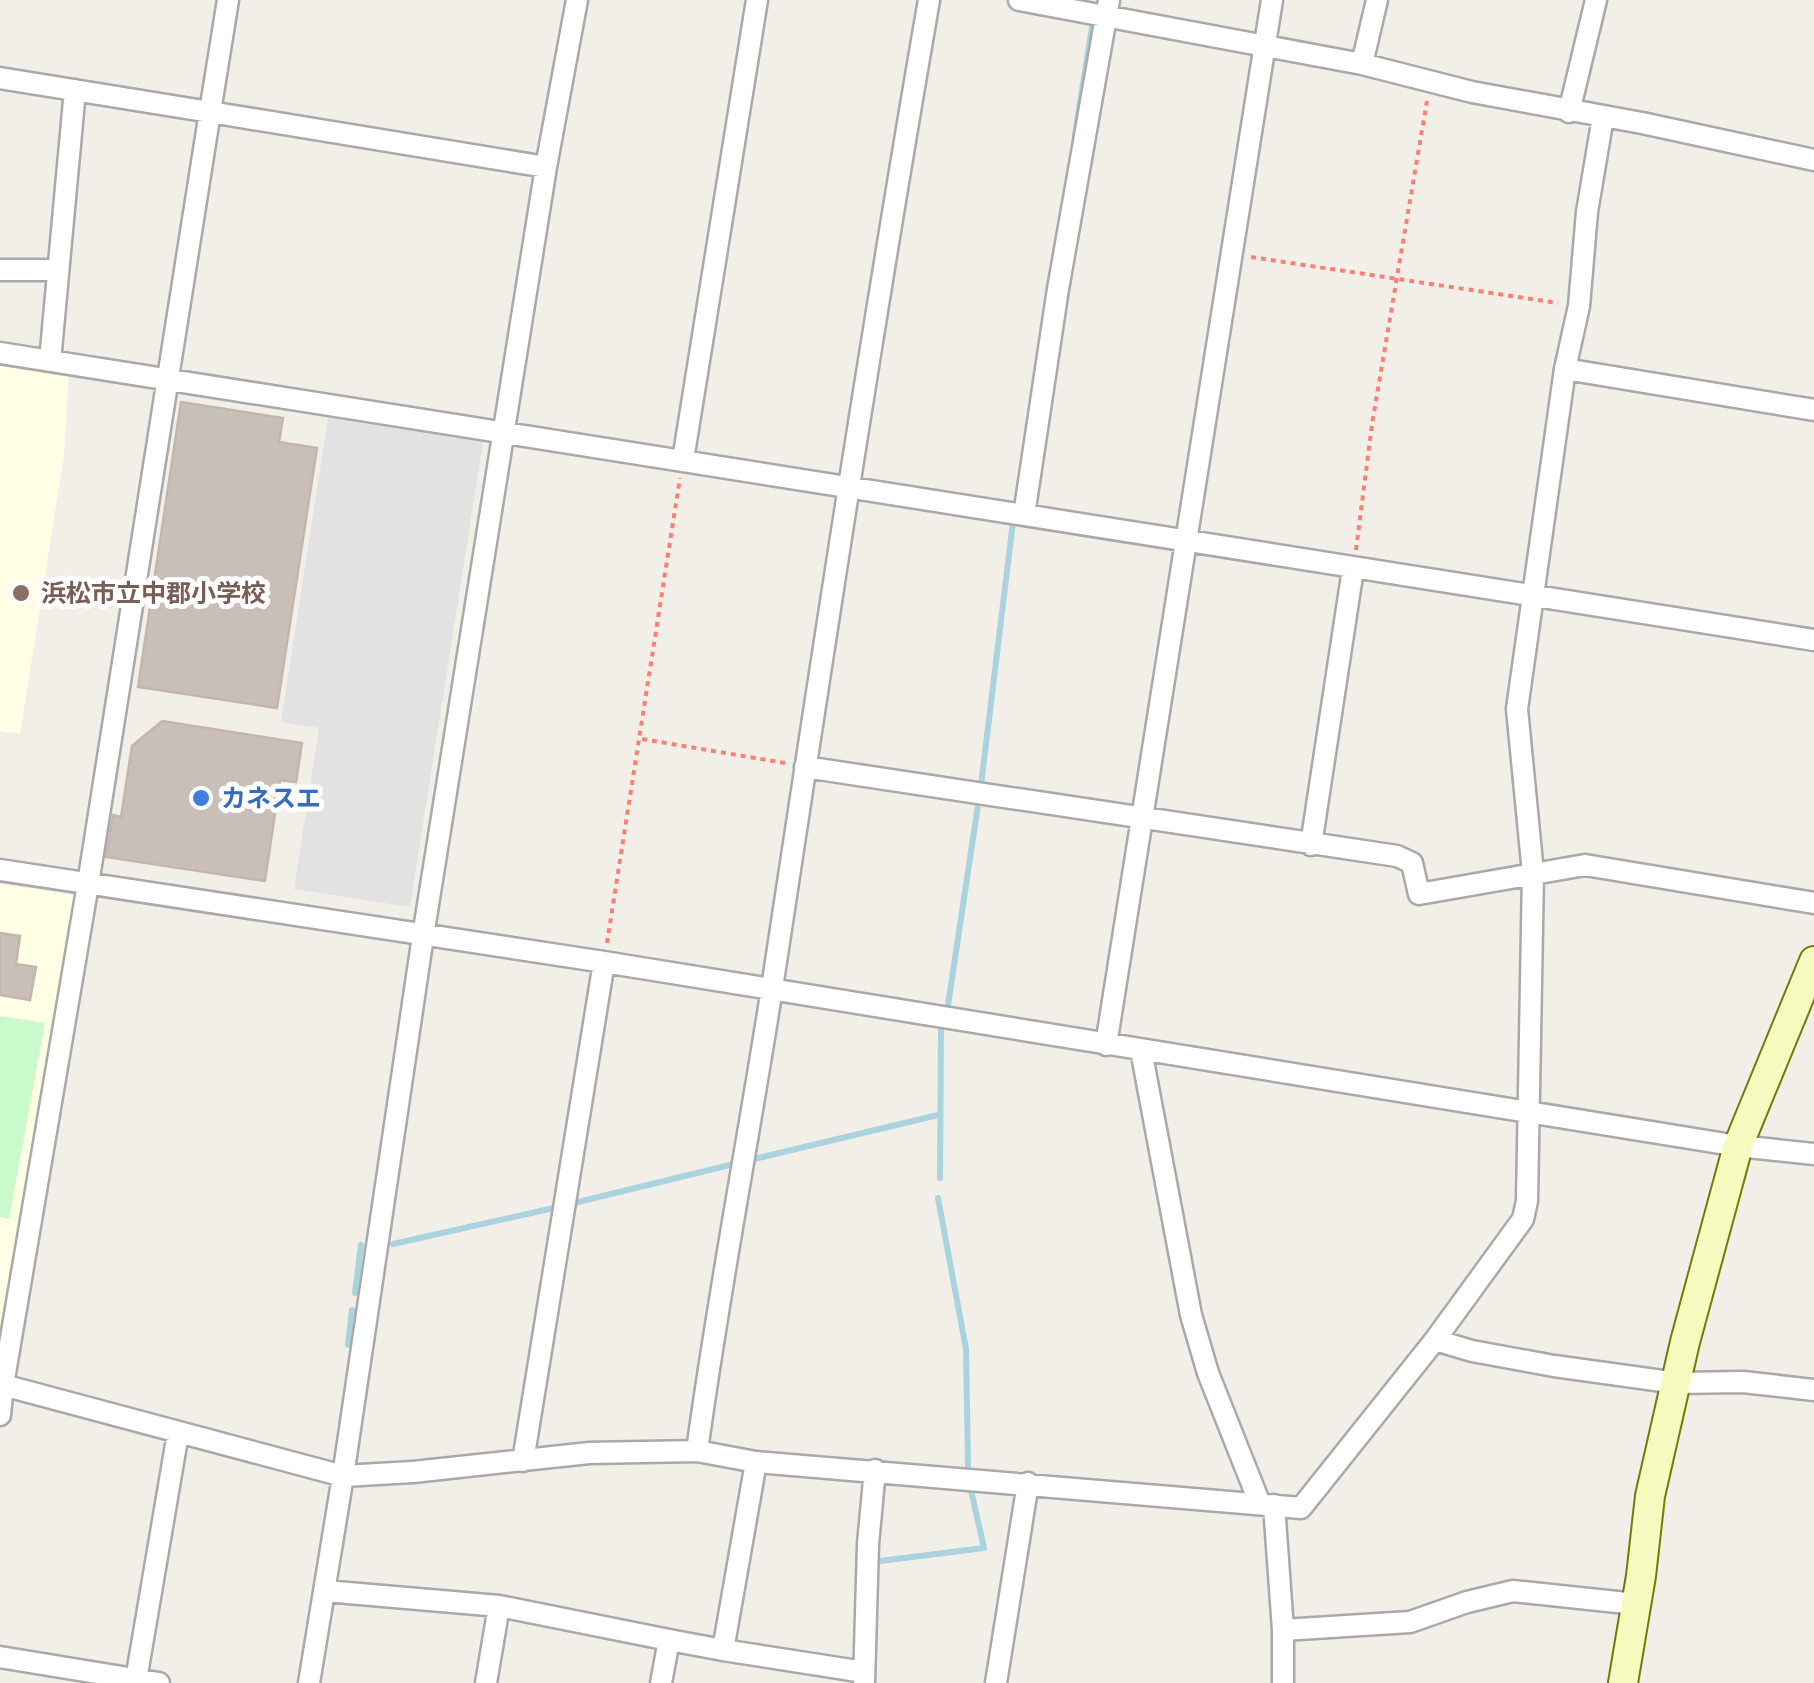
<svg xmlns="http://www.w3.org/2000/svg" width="1814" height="1683" font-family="'Noto Sans','Noto Sans JP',sans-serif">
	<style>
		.education { fill: #ffffe5 }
		.park { fill: #c8facc }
		.parking { fill: #e2e2e2 }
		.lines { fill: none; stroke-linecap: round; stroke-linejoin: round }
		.stream { stroke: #aad3df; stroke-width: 6 }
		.building { fill: #c7bfb8; stroke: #c4b6ab; stroke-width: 2.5 }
		.street-casing { stroke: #a9a9a9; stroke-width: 25 }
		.secondary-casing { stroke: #707d05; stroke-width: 32 }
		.path { stroke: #fa8072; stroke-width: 4; stroke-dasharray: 5 5; stroke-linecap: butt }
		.street { stroke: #fff; stroke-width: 20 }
		.secondary { stroke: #f7fabf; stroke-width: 28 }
		.education-dot { fill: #8d6e63; stroke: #fff; stroke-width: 4 }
		.shop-dot { fill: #3f7fe0; stroke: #fff; stroke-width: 4 }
		.labels { text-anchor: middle; stroke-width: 10; stroke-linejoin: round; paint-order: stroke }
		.education-label { font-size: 25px; font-weight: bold; fill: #785e54; stroke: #fff; text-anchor: start }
		.shop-label { font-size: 25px; font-weight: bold; fill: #366cbe; stroke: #fff; text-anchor: start }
	</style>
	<rect width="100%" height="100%" fill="#f2efe9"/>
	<path class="education" d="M0,361L69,372L64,455L20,734L0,731Z
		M0,884L75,895L0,1338Z"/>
	<path class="park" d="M0,1016L45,1023L9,1219L0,1217Z"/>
	<path class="parking" d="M328,418L483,442L410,907L294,889L319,728L281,722Z"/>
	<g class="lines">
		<path class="stream" d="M1075,135L1092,27
			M948,1005L981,785L1013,522
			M750,1160L938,1115
			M940,1178L941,1028
			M938,1198L966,1349L968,1465
			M570,1204L738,1163
			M393,1244L558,1207
			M355,1293L361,1245
			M348,1345L352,1310
			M872,1562L984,1548L970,1486"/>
	</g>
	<path class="building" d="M181,402L283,418L279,442L317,448L277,708L138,687Z
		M162,721L302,743L296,782L280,780L265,881L106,857L113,815L121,817L132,746Z
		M0,933L20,936L16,964L36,967L30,1000L0,995Z"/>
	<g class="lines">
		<defs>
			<path id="street" d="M1019,0L1362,64L1472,92L1642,123L1814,160
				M1362,64L1377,0
				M0,78L210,112L228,0
				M1569,112L1596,0
				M0,270H58
				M0,353L1814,640
				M50,361L75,90
				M1565,369L1814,410
				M683,460L757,0
				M1024,515L1058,289L1109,0
				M805,767L1397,856L1412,863L1419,894L1585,865L1814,903
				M1311,845L1353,569
				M0,870L604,962L1738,1146L1814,1154
				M1106,1045L1272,0
				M1141,1050L1191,1315L1208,1373L1260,1504
				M1435,1340L1472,1351L1554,1366L1677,1383L1743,1382L1814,1390
				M0,1384L3,1385L88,884L210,112L546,167
				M0,1415L3,1385L343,1476L413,1472L589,1453L697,1451
				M523,1461L604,962
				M756,1462L1301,1508L1435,1340L1523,1219L1527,1201L1533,873L1517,709L1565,369L1579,306L1587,212L1603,117
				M1274,1505L1283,1630V1683
				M325,1591L499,1606L669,1640
				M1283,1630L1410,1622L1467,1602L1513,1591L1636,1604
				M723,1650L864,1672
				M0,1657L159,1683
				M136,1680L178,1433
				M309,1683L343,1476L423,936L546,167L577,0
				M486,1683L499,1606
				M661,1683L669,1640L723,1650L756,1462L697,1451C718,1296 748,1142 772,988C822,658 872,329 929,0
				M864,1683L868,1544L875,1470
				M996,1683L1028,1483"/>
			<path id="secondary" d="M1623,1683L1641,1576L1650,1496L1685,1342L1738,1146L1814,961"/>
		</defs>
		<use href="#street" class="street-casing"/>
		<use href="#secondary" class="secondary-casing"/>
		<path class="path" d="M1251,257L1558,303
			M1356,550L1372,424L1427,101
			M642,739L785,763
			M607,943L680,478"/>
		<use href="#street" class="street"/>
		<use href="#secondary" class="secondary"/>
	</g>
	<circle class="education-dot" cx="21" cy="593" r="10"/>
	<circle class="shop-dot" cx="201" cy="798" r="10"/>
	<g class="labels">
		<g class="education-label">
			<text x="41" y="602">浜松市立中郡小学校</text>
		</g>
		<g class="shop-label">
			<text x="221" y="807">カネスエ</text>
		</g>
	</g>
</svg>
